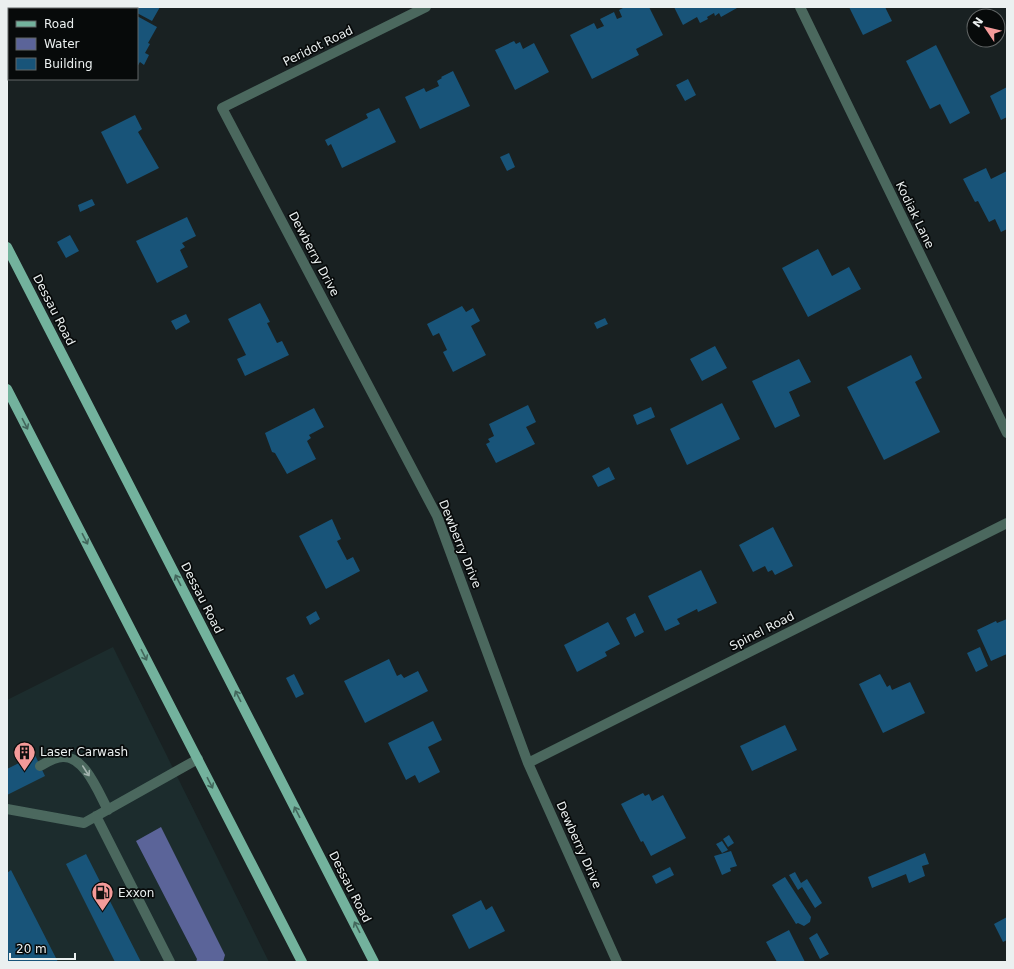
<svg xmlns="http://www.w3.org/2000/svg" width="1014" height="969" font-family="'DejaVu Sans',sans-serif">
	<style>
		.built { fill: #1c2c2d }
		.water { fill: #5b6499 }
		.building { fill: #185479 }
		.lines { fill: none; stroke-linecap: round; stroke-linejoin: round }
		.lane { stroke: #4b685e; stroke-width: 10 }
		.street { stroke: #4b685e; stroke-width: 10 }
		.primary { stroke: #73b29d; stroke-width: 10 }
		.oneway { stroke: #42665b }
		.oneway2 { stroke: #a3b3ae }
		.labels { text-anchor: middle; stroke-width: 3.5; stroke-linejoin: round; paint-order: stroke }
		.street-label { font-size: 12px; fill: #ebf0f0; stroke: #070a0a }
		.poi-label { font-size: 12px; fill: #ebf0f0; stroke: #070a0a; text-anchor: start }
	</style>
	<rect width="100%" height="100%" fill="#192122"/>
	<path class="built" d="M113,647L269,962H7V700Z"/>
	<path class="water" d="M161,827L225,955L223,962H196L197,959L136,841Z"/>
	<path class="building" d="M135,7H160L152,21L137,13V9H134Z
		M625,7H649L663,35L636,49L639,55L592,79L570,35L594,23L597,29L604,26L600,19L614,12L617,19L622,17L619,10Z
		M674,7H737V8L721,17L719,13L715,16L714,13L707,17L708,19L700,23L697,17L683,25Z
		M849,7H885L892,21L863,35Z
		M137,16L157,27L148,43L150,44L145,53L149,55L144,65L140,62L137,67Z
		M514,41L516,44L520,42L523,49L534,43L549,72L515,90L495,50Z
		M936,45L970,113L950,124L940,104L930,109L906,61Z
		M453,71L470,106L420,129L405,97L424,88L426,92L439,86L437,81L442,78L441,77Z
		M688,79L696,95L685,101L676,85Z
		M1007,87V117L1001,120L990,96Z
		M379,108L396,142L342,168L331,144L328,146L325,140L368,118L366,114Z
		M135,115L142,129L138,132L159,168L127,184L101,132Z
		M509,153L515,167L507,171L500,157Z
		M986,168L991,179L1007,171V229L1001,232L995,219L989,222L978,201L975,202L963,179Z
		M92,199L95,205L80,212L78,205Z
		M187,217L196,236L182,243L185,247L180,250L188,267L157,283L136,241Z
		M70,235L79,251L66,258L57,242Z
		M818,249L832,276L849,267L861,289L808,317L782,268Z
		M260,303L270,322L267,323L277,343L282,341L289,355L245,376L237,359L246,355L228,319Z
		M462,306L466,312L473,308L480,321L471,326L486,355L453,372L443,352L447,350L439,333L433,336L427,324Z
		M186,314L190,322L176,330L171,321Z
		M605,318L608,324L597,329L594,323Z
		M715,346L727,368L702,381L690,359Z
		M911,355L922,378L915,382L940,432L884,460L847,387Z
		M799,359L811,382L789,392L800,416L775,428L752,381Z
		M722,403L740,439L687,465L670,429Z
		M528,405L536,422L526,427L535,444L496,463L486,444L490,442L488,439L494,436L489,424Z
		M651,407L655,417L637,425L633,415Z
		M314,408L324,427L309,435L311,438L307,441L316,459L287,474L275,453L272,452L265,433Z
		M609,467L615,479L598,487L592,476Z
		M332,519L341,539L337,541L347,560L353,557L360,571L326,589L299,536Z
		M773,527L793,566L775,575L772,570L768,572L765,566L753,572L739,545Z
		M701,570L717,603L698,612L697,609L677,619L680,624L665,631L648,596Z
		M316,611L320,619L310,625L306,617Z
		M635,613L644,632L635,637L626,618Z
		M1007,619V654L991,661L977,630L996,621L997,623Z
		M608,622L620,644L605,652L607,656L577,672L564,645Z
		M980,647L988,666L976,672L967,653Z
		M389,659L397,676L401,674L404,678L418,671L428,691L365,723L344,681Z
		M294,674L304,694L296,698L286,678Z
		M880,674L887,687L890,685L892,690L910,682L925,713L883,733L859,684Z
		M433,721L442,740L428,747L440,772L419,783L415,775L406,780L388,743Z
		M785,725L797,750L752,771L740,746Z
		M35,755L45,776L7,795V769Z
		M643,793L645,796L649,794L652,801L663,795L686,838L651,856L643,841L641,842L621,804Z
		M729,835L734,843L728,847L723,839Z
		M722,841L728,850L722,853L716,844Z
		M731,851L737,866L730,868L731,871L722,875L714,856Z
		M925,853L929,864L922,866L925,876L909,883L906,874L872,888L868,877Z
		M86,854L141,962H115L66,864Z
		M670,867L674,875L656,884L652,876Z
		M11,870L58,962H7V873Z
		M795,872L801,883L807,879L822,903L815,908L802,887L798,890L789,875Z
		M785,877L811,917L810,922L804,926L798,923L796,924L772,885Z
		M481,900L486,910L492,906L505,931L469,949L452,915Z
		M1007,917V940L1003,942L994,924Z
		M789,930L805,962H777L766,942Z
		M817,933L829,954L820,959L809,938Z"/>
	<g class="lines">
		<path class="lane" d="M40,766C47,762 55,757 63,757C85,756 99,794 108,810
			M7,809L84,823L198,759
			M96,816L170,962"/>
		<path class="street" d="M426,7L222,108L437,516L528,763L617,962
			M800,7L1007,433
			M528,763L1007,523"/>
		<path class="primary" d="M7,247L374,962
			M7,389L302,962"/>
	</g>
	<defs><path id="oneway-shaft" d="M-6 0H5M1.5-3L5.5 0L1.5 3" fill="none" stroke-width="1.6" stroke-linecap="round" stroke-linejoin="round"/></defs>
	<g class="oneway">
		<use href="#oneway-shaft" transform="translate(25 424) rotate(63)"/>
		<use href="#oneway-shaft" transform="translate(85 539) rotate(63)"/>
		<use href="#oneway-shaft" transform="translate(178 580) rotate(-117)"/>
		<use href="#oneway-shaft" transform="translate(144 655) rotate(63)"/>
		<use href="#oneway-shaft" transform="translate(238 696) rotate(-117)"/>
		<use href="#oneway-shaft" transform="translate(210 783) rotate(63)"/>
		<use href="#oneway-shaft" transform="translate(297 812) rotate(-117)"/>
		<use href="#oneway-shaft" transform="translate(357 927) rotate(-117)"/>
	</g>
	<use class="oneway2" href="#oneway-shaft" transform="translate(86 771) rotate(57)"/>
	<defs>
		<symbol id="building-pin" viewBox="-11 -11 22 30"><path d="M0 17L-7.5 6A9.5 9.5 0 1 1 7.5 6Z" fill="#f59b9a" stroke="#070a0a"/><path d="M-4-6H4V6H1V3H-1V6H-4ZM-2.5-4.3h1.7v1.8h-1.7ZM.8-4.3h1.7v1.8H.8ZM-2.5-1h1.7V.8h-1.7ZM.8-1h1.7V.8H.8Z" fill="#111"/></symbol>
		<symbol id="fuel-pin" viewBox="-11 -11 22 30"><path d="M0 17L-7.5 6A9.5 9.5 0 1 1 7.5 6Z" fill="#f59b9a" stroke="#070a0a"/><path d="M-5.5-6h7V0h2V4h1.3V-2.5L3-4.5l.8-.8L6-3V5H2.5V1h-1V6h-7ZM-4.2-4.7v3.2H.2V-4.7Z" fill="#111"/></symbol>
	</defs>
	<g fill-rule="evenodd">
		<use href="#building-pin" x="12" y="740" width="25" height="34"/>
		<use href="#fuel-pin" x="90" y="880" width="25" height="34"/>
	</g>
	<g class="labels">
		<g class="street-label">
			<text transform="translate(318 46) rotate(-26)" y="4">Peridot Road</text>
			<text transform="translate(915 215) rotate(64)" y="4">Kodiak Lane</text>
			<text transform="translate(314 254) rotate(62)" y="4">Dewberry Drive</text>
			<text transform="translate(54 310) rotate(63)" y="4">Dessau Road</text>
			<text transform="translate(460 544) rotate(68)" y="4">Dewberry Drive</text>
			<text transform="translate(202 598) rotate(63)" y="4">Dessau Road</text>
			<text transform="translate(762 631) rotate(-27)" y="4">Spinel Road</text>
			<text transform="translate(579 845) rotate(66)" y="4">Dewberry Drive</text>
			<text transform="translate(350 887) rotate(63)" y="4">Dessau Road</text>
		</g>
		<g class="poi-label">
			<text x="40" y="756">Laser Carwash</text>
			<text x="118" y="897">Exxon</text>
		</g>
	</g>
	<rect width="1014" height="969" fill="none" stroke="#ebf0f0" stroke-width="16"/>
	<rect x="8" y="8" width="130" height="72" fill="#070a0a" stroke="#626666"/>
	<rect x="16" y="21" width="20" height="6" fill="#73b29d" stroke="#626666"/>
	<text x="44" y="28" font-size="12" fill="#ebf0f0">Road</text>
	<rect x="16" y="38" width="20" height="12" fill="#5b6499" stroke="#626666"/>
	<text x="44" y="48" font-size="12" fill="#ebf0f0">Water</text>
	<rect x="16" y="58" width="20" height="12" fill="#185479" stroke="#626666"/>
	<text x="44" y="68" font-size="12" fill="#ebf0f0">Building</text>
	<g transform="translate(986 28) rotate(305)"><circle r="19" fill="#070a0a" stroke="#626666"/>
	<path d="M0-3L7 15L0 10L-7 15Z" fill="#f59b9a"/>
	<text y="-6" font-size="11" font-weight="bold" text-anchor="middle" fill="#ebf0f0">N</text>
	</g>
	<path d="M10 953v6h65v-6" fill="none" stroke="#ebf0f0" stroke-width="2"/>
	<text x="16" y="953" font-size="12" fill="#ebf0f0" stroke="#070a0a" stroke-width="3" paint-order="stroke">20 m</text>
</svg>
